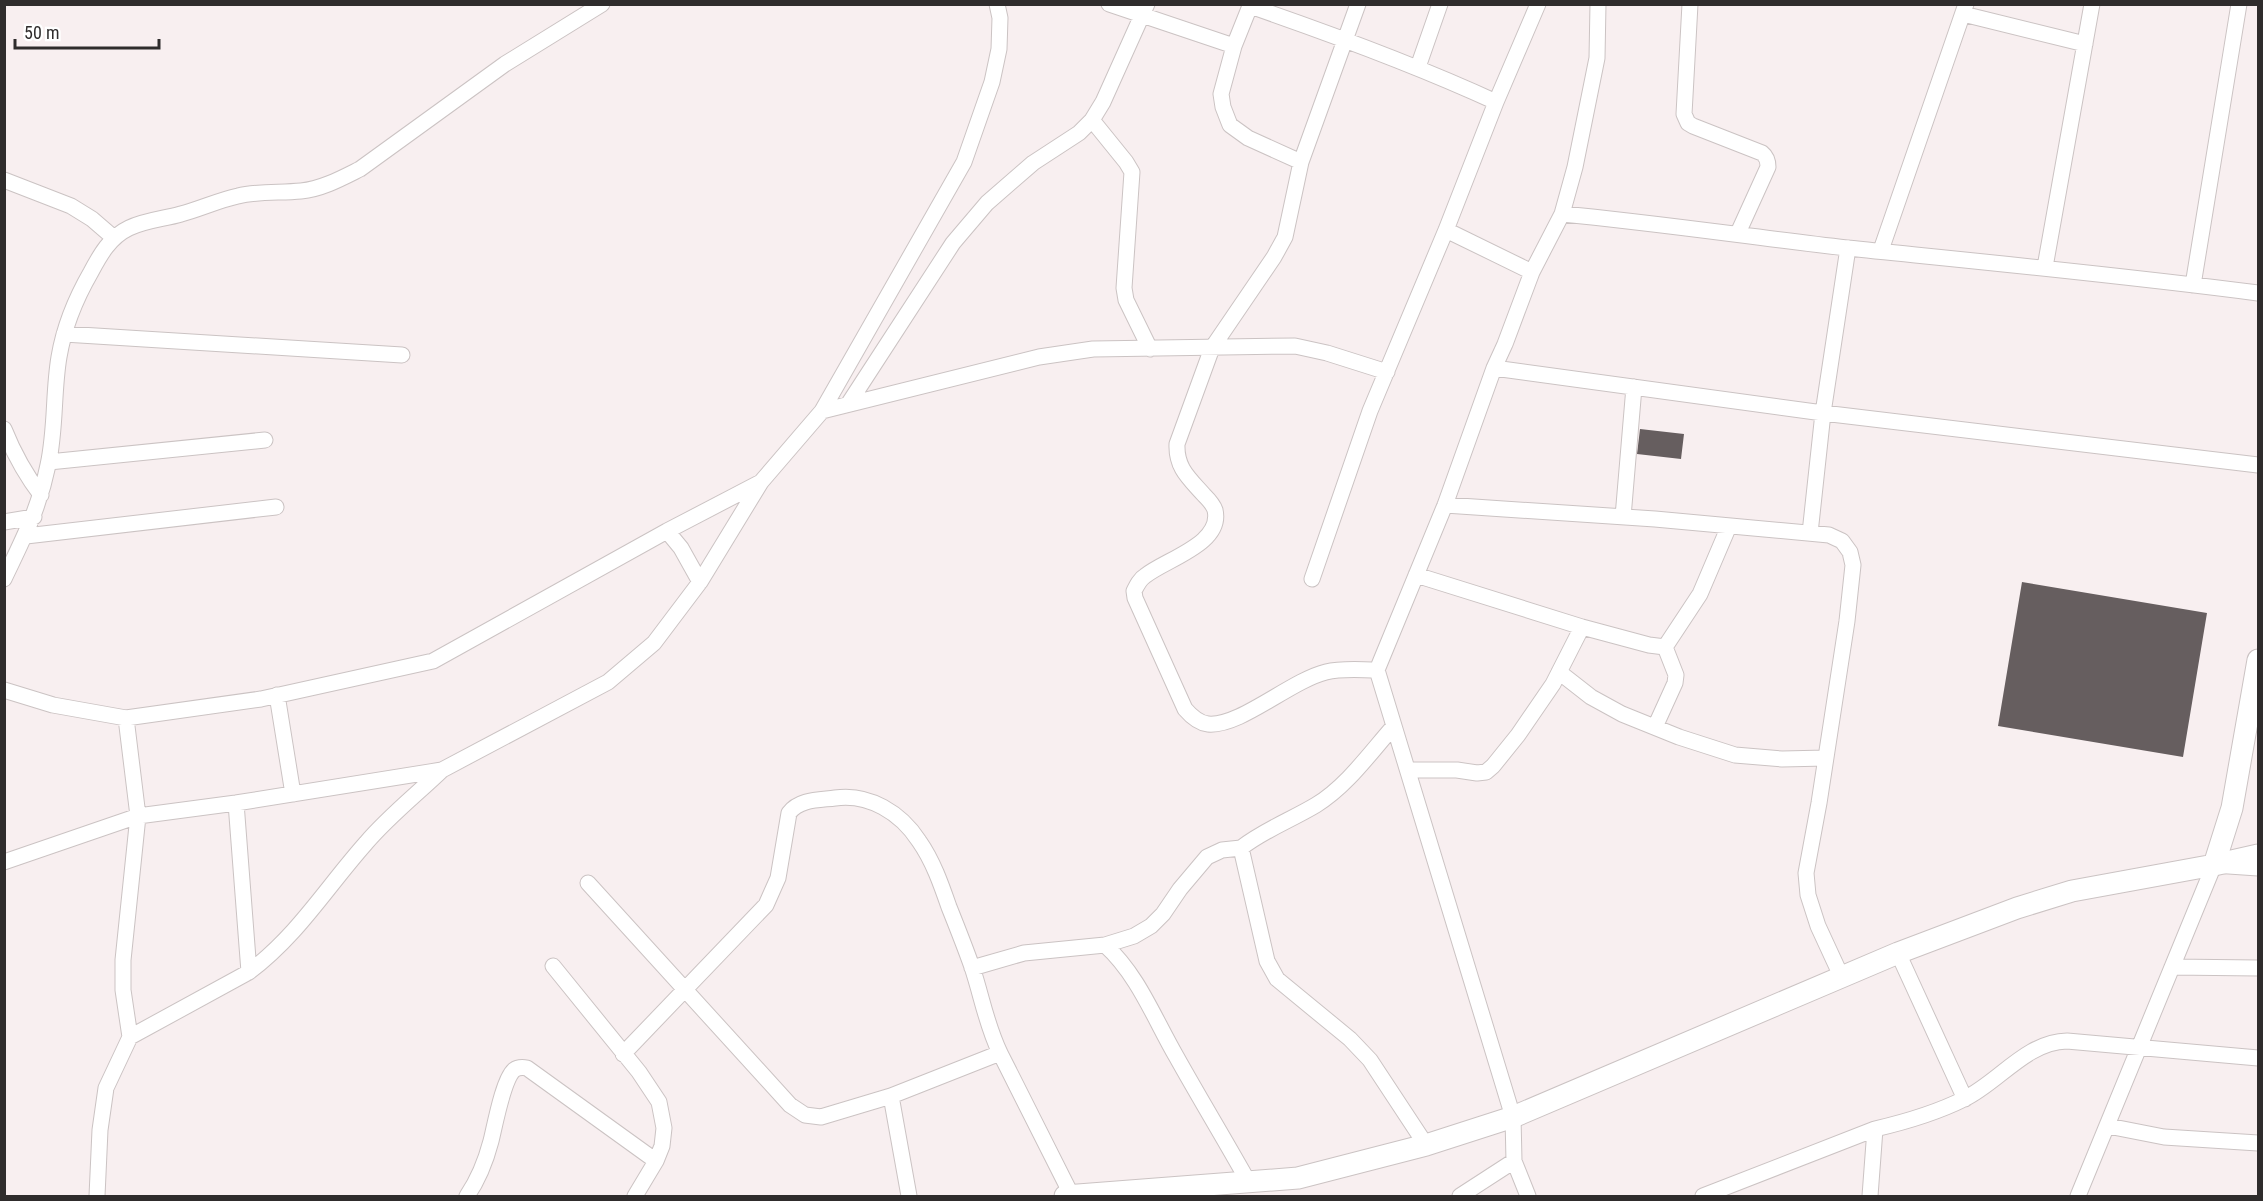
<svg xmlns="http://www.w3.org/2000/svg" width="2263" height="1201" font-family="'Roboto Condensed',sans-serif">
	<style>
		.building { fill: #665e5f }
		.lines { fill: none; stroke-linecap: round; stroke-linejoin: round }
		.street-casing { stroke: #cbc3c3; stroke-width: 17 }
		.secondary-casing { stroke: #cbc3c3; stroke-width: 23 }
		.street { stroke: #fff; stroke-width: 15 }
		.secondary { stroke: #fff; stroke-width: 21 }
	</style>
	<rect width="100%" height="100%" fill="#f8eff0"/>
	<path class="building" d="M1640,429L1684,434L1681,459L1637,454Z
		M2022,582L2207,613L2183,757L1998,726Z"/>
	<g class="lines">
		<defs>
			<path id="street" d="M1109,4L1234,46
				M1690,4L1684,114L1688,123L1693,126L1762,153C1767,157 1768,161 1768,167L1738,233
				M1963,14L2085,44
				M1418,67L1440,4
				M1496,102L1538,4
				M1092,120L1126,162L1132,172L1124,288L1126,300L1150,349
				M1301,162L1285,237L1274,257L1212,348L1177,444C1176,468 1189,478 1204,495C1209,500 1213,504 1215,510C1223,544 1166,559 1145,576C1140,579 1137,585 1134,591L1135,598L1185,709C1191,716 1198,723 1208,724C1240,727 1290,681 1326,672C1342,668 1360,670 1377,670
				M4,180L71,206L92,219L114,238
				M1562,214C1657,223 1751,237 1847,248C1984,262 2121,275 2258,293
				M1446,230L1532,272
				M1881,250L1966,4
				M2045,267L2092,4
				M2193,285L2239,4
				M64,334L402,355
				M1494,368L1823,413L2258,465
				M849,403L953,243L987,203L1033,163L1079,133L1092,120L1103,102L1147,4
				M822,411L1039,357L1093,349L1295,346L1327,353L1387,372
				M4,429C14,454 25,474 41,495
				M49,462L265,440
				M1445,505L1655,519L1829,535L1842,541L1850,552L1853,565L1847,621L1819,803L1806,873L1808,895L1818,926L1842,978
				M1623,517L1634,387
				M4,522L34,517
				M667,531L681,548L700,582
				M1810,533L1823,413L1848,248
				M26,536L276,507
				M1416,575L1582,627L1649,645L1665,647L1700,594L1729,526
				M4,579C23,539 39,509 48,465C56,429 53,392 59,357C64,327 76,298 91,272C100,255 110,237 129,228C146,220 164,219 181,214C200,209 219,200 238,196C258,191 280,193 301,191C322,189 342,178 360,169L505,64L602,4
				M1312,579L1370,411L1446,230L1496,102C1416,65 1334,35 1250,6L1234,46L1221,94L1223,107L1230,125L1248,138L1301,162L1358,4
				M1559,672L1591,697L1622,714L1679,737L1735,755L1782,759L1826,758
				M4,690L53,705L126,718L261,699L433,661L667,531L761,482L822,411L964,162L992,82L999,49L1000,18L997,4
				M277,695L293,794
				M1394,726C1370,753 1347,786 1316,805C1291,820 1264,830 1241,848L1267,961L1277,979L1350,1039L1370,1060L1426,1145
				M1655,727L1675,683L1676,675L1665,647
				M442,770L608,682L654,643L700,582L761,482
				M1408,770H1457L1477,773L1486,772L1493,766L1518,735L1553,684L1582,627
				M4,862L138,816L236,803L442,770C417,794 388,817 366,843C326,888 298,935 249,972
				M588,883L790,1105L805,1115L821,1117L891,1096L909,1196
				M1105,945C1138,975 1154,1018 1176,1056C1200,1099 1225,1140 1249,1183
				M1898,953L1965,1099
				M553,966L639,1072L659,1102L664,1128L662,1146L656,1161L635,1196
				M2172,967L2258,968
				M972,968L1024,953L1105,945L1134,936L1151,926L1163,914L1180,889L1207,857L1222,850L1241,848
				M130,1037L249,972L236,803
				M1000,1053L1072,1196
				M623,1054L766,905L778,878L789,813C799,799 820,800 835,798C869,793 901,813 919,841C933,861 941,884 949,907C957,927 965,947 972,967C982,997 986,1024 1000,1053L891,1096
				M2108,1126L2164,1137L2258,1143
				M97,1196L100,1130L106,1088L130,1037L123,990V960L138,816L126,718
				M467,1196C478,1180 486,1160 491,1141C495,1125 503,1080 514,1070C518,1067 522,1067 527,1068L656,1161
				M1460,1196L1514,1161
				M1528,1196L1514,1161L1513,1117L1377,670L1445,505L1494,368L1505,344L1532,272L1562,214L1575,167L1597,58L1598,4
				M1703,1196L1875,1129C1905,1122 1936,1113 1964,1099C1999,1082 2026,1042 2067,1041L2258,1058
				M1870,1196L1875,1129
				M2078,1196L2214,865L2258,868"/>
			<path id="secondary" d="M2214,865L2232,808L2258,660
				M1065,1196L1298,1178L1426,1145L1513,1117L1898,953L2017,908L2072,891L2214,865L2258,855"/>
		</defs>
		<use href="#street" class="street-casing"/>
		<use href="#secondary" class="secondary-casing"/>
		<use href="#street" class="street"/>
		<use href="#secondary" class="secondary"/>
	</g>
	<rect width="2263" height="1201" fill="none" stroke="#2f2c2c" stroke-width="12"/>
	<path d="M15 39v9h144v-9" fill="none" stroke="#2f2c2c" stroke-width="3"/>
	<text x="24" y="39" font-size="18" fill="#2f2c2c" stroke="#ffffff" stroke-width="4.5" paint-order="stroke">50 m</text>
</svg>
